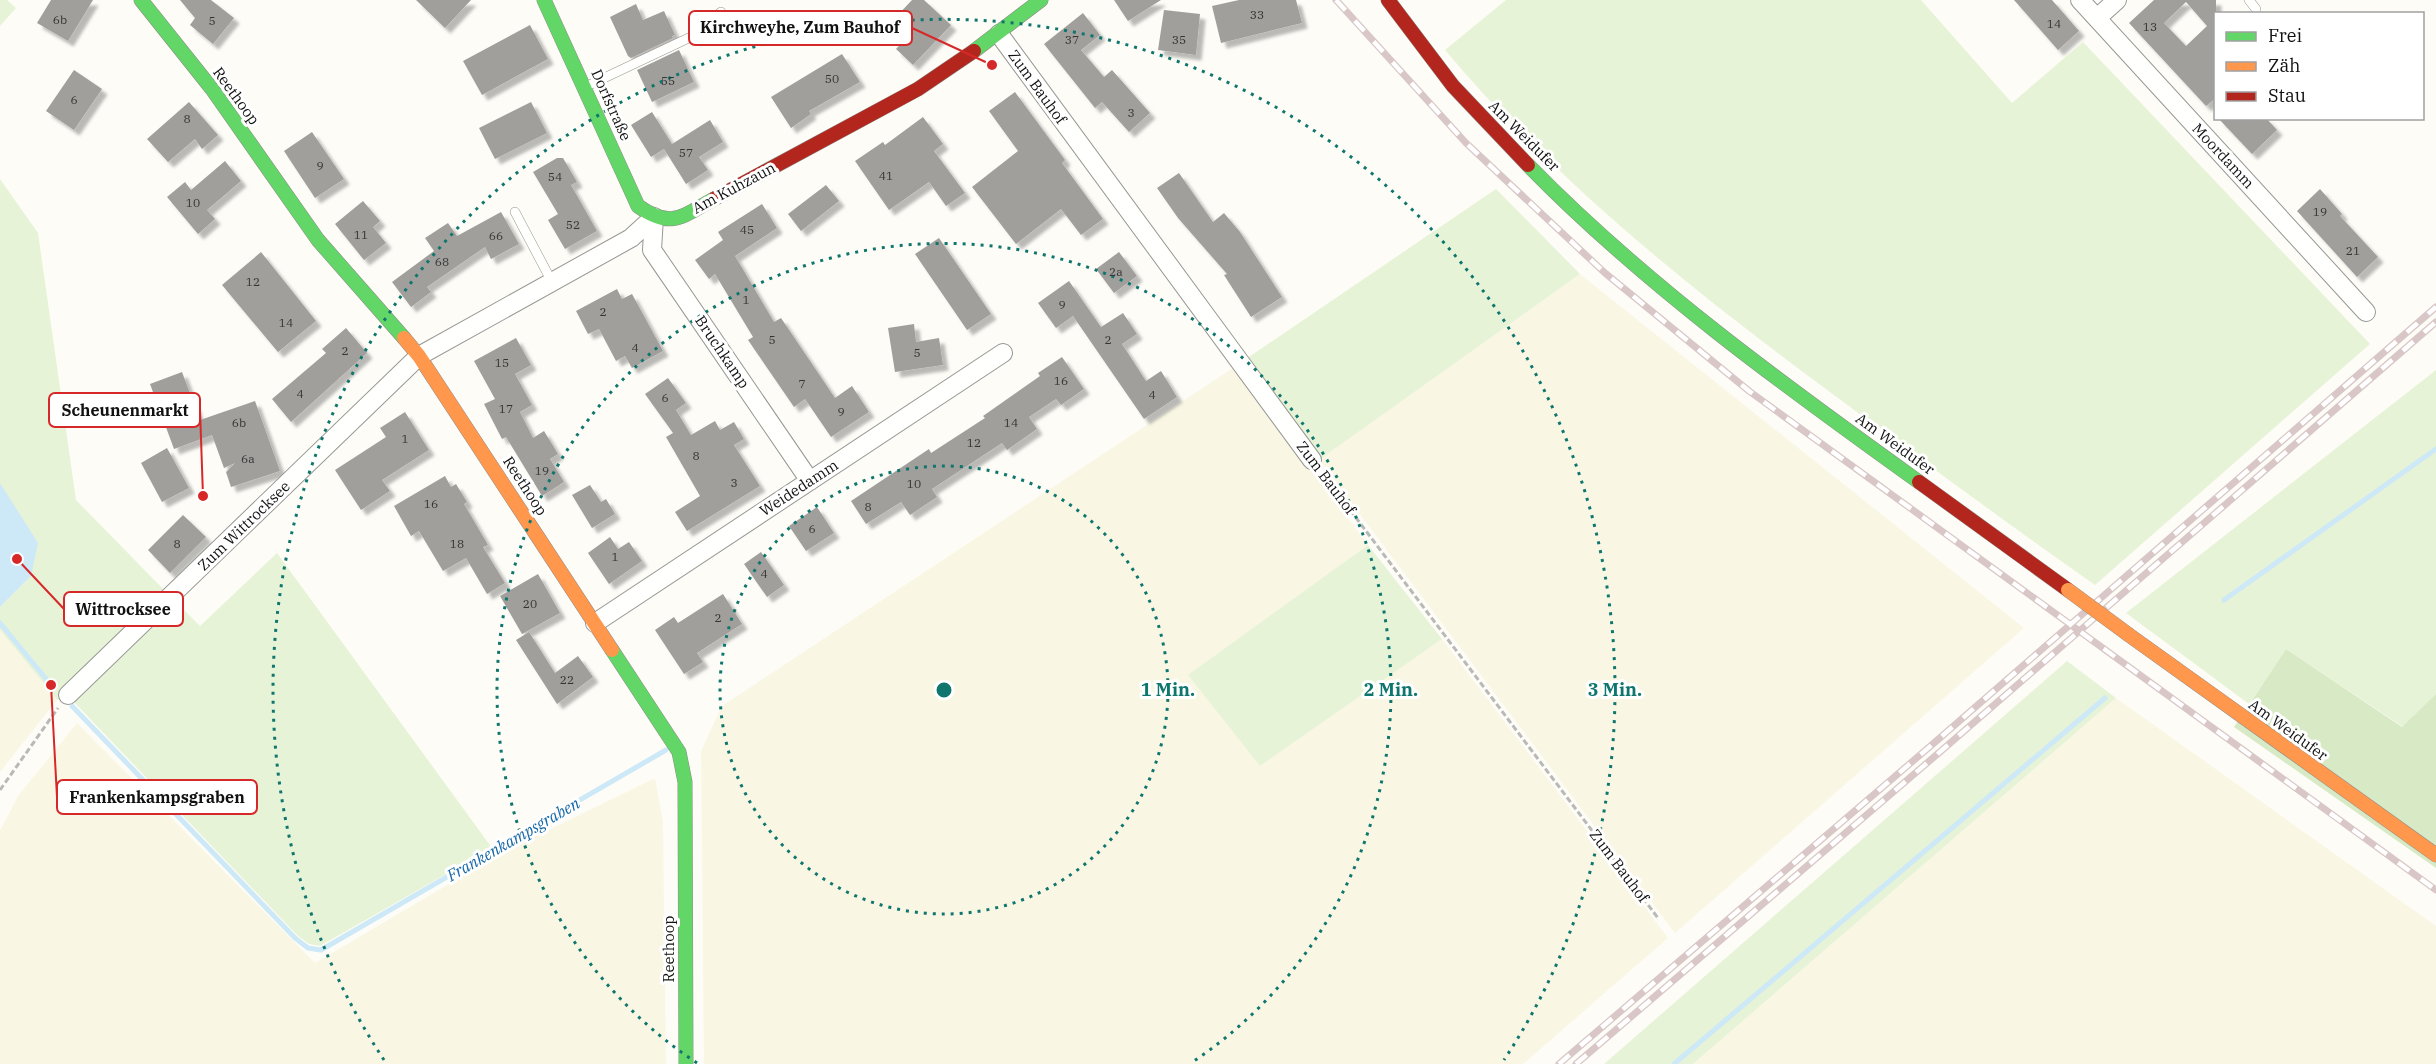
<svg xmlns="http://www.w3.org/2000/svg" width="2436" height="1064" font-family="'IBM Plex Serif',serif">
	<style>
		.farmland { fill: #f9f7e4 }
		.green { fill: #e7f3d7 }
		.forest { fill: #d8eac5 }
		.water { fill: #cde8f7 }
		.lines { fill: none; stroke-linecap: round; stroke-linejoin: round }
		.stream { stroke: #cde8f7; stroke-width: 5 }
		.building { fill: #a19f9c; fill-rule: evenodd; filter: url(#shadow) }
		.lane-casing { stroke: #979795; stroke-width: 10 }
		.street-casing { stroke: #979795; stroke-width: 20 }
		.fast-casing { stroke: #8e8d8b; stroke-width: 15 }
		.slow-casing { stroke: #8e8d8b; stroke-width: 15 }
		.jam-casing { stroke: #8e8d8b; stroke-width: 15 }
		.path { stroke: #b9b9b8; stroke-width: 3; stroke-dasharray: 6 3; stroke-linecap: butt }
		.lane { stroke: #fffffe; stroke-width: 9 }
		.street { stroke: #fffffe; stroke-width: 18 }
		.fast { stroke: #63d668; stroke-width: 14 }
		.slow { stroke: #ff974d; stroke-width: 14 }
		.jam { stroke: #b3261e; stroke-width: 14 }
		.rail-casing { stroke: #d9c6c7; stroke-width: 7 }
		.rail { stroke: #fff; stroke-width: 4.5; stroke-dasharray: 14; stroke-linecap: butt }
		.slow-bridge-casing { stroke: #8e8d8b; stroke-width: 15; stroke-linecap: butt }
		.slow-bridge { stroke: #ff974d; stroke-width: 14 }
		.ring { fill: none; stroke: #0f766e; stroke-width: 3; stroke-dasharray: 3 6 }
		.labels { text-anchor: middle; stroke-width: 6; stroke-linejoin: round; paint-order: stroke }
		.number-label { font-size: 12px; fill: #353434 }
		.street-label { font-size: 15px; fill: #111; stroke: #fff }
		.water-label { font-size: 16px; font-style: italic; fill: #1768a6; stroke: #fff }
		.centre { fill: #0f766e; stroke: #fff; stroke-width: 3 }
		.ring-label { font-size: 18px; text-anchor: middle; font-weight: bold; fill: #0f766e; stroke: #fff; stroke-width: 6; stroke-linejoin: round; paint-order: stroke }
		.leader { fill: none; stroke: #d62828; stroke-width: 2 }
		.callout-dot { fill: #d62828; stroke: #fff; stroke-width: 2 }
		.callout { fill: #fff; stroke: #d62828; stroke-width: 2 }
		.callout-label { font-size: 16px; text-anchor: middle; font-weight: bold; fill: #111 }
	</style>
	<defs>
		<filter id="shadow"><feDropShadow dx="5.5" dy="5.5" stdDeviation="1.5" flood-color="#0004"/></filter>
	</defs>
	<rect width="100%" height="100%" fill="#fdfcf7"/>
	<path class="farmland" d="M1580,274L2024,628L1675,933L1319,460Z
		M1236,366L1368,545L1189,675L1260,766L1442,639L1668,938L1523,1064H704L701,751L722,706Z
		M0,630L57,700L0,772Z
		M2116,698L2436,926V1064H1693Z
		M77,723L315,963L498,855L655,778L663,822L666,1064H0V831L18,796Z"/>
	<path class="green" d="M0,0H7L16,8L0,26Z
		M1506,0H1921L2012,103L2083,42L2370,344L2095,585C2008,524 1923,461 1838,398C1697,294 1558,184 1445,50Z
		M0,179L38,233L76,500L168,594L57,700L0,630V607L31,576L11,502L0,483Z
		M1496,189L1580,274L1319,460L1246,359Z
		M2436,370V694L2403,727L2286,649L2249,704L2126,613Z
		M1368,545L1442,639L1260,766L1188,675Z
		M277,553L492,848L320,946L309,944L297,935L71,699L171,597L200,626Z
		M2067,661L2116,698L1693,1064H1604Z"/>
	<path class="forest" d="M2286,649L2402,727L2436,694V868L2234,727Z"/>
	<path class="water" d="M0,483L38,543L31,576L0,607Z"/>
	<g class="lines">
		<path class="stream" d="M2224,600L2436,449
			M0,623L51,685
			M72,706L295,938L308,948L321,950L666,750
			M1674,1064L2105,698"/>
	</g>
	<path class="building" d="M51,0H93L68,41L37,23Z
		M180,0H211L234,18L213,44L190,25L195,18Z
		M416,0H471L445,28Z
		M912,0H924L951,25L913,65L896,49L912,32L896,17Z
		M1114,0H1161L1128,21Z
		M1239,0H1296L1302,23L1221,43L1212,6Z
		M2014,0H2052L2079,31L2058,50Z
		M2154,0H2216V98L2206,106L2129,23ZM2186,2L2207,26L2186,46L2164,23Z
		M636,4L643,20L664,11L675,35L672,36L673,38L631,58L628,56L610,17Z
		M1164,10L1200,14L1196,55L1158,50Z
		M1083,13L1100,35L1081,50L1104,77L1112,70L1150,113L1129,132L1102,102L1095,108L1044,44Z
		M530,25L548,59L482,95L463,61Z
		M679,50L694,82L652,102L637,70Z
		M842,54L860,82L809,111L811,114L791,128L771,97Z
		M74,70L102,89L74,130L46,111Z
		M1015,92L1065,160L1062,163L1103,219L1081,235L1061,209L1016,244L972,187L1018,151L989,111Z
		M189,102L218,135L202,149L195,139L168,162L147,139Z
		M531,102L547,133L495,159L479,128Z
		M652,112L672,144L710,120L723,142L699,157L708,170L686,184L664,149L651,157L631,125Z
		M923,117L943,144L934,151L965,193L946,206L929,182L889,210L855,161L883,142L885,145Z
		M2218,118H2266L2277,130L2252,154Z
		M312,132L344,179L315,198L284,151Z
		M557,158H563L577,182L571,185L597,231L565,249L548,220L558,214L533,172Z
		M225,161L241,181L207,210L215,219L198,234L167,197L185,182L191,190Z
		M1179,173L1213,222L1224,213L1240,232L1282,297L1251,317L1224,275L1227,274L1178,218L1157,188Z
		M826,185L839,201L801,231L788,214Z
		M2320,189L2342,214L2340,216L2378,257L2357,277L2297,211Z
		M363,201L380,221L373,227L386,243L364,260L335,224Z
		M762,204L777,228L735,256L774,322L781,318L835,398L852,386L869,412L831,437L805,399L794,407L748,340L753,337L715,274L709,279L695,260L723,240L718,232Z
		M501,212L519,244L491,259L485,247L427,287L431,292L411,307L392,282L434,251L425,238L448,223L457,236Z
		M939,238L991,314L967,330L915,254Z
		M261,252L316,321L278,352L222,285Z
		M1119,252L1137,276L1114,293L1096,269Z
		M1069,281L1101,327L1123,313L1137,334L1122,344L1146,381L1161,371L1177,397L1144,419L1073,316L1056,328L1038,303Z
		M617,289L622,299L632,294L663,351L632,368L625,356L616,361L599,329L588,334L576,311Z
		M914,324L916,342L939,338L943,365L895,372L888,328Z
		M346,328L367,353L291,422L272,399L326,353L322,349Z
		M516,338L531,365L515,374L532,405L520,412L533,438L544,431L558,454L550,459L564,482L542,496L506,437L502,439L484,404L495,399L474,361Z
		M1062,357L1084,389L1061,405L1056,399L1029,417L1037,429L1007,450L1002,443L932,489L937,497L910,515L901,502L866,524L851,501L929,449L931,453L985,418L983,416L1040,376L1038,373Z
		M182,372L200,420L255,401L280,471L231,487L226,472L235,463L224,468L212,435L174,449L150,384Z
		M668,378L686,403L676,410L691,435L715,421L720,430L734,422L744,439L734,445L760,486L687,531L675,512L700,496L666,437L673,433L645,394Z
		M405,412L429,450L382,480L390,491L361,510L335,470L386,437L380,428Z
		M167,448L189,488L162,502L141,463Z
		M445,476L451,487L456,484L467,502L464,504L488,545L483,547L505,583L487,594L466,558L443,571L419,531L411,536L394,506Z
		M590,485L601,502L606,499L615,514L592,528L572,495Z
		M817,507L834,533L806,551L789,526Z
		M183,515L206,537L170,573L148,550Z
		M610,537L618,549L629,542L642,561L609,584L588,553Z
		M761,552L784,585L767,597L744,564Z
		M538,574L560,613L522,634L500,596Z
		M723,594L742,624L697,653L703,662L684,674L655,630L674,617L678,623Z
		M529,632L555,673L578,656L593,677L557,704L516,640Z"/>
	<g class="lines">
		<defs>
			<path id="lane" d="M2249,0L2256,9
				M585,87L695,35L721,12
				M515,212L552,282"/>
			<path id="street" d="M2080,0L2366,312
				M2097,18L2117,0
				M999,34L1312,460
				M654,217L652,250L810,481
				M595,623L1003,353
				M68,695L419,356L631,238L654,217"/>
			<path id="fast" d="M141,0L212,89L318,240L404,338
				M544,0L638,206C672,230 682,216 714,199
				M974,51L1041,0
				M1528,165C1643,283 1785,386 1919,482
				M612,650L679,752L685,782L686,1064"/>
			<path id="slow" d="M404,338L419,356L612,650
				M2129,635L2436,855"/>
			<path id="jam" d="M1388,0L1453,86L1528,165
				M714,199L918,89L974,51
				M1919,482L2068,590"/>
		</defs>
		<use href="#lane" class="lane-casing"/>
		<use href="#street" class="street-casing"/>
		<use href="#fast" class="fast-casing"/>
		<use href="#slow" class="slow-casing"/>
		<use href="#jam" class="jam-casing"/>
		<path class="path" d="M1323,474L1658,918
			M0,790L58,708"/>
		<use href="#lane" class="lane"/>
		<use href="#street" class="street"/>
		<use href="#fast" class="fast"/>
		<use href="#slow" class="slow"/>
		<use href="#jam" class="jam"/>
		<defs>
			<path id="rail" d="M1336,0L1466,143L1605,273L1749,391L2436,890
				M1559,1064L1934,743L2436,307
				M1576,1064L1941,751L2436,322"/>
		</defs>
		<use href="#rail" class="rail-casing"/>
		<use href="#rail" class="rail"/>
		<defs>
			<path id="slow-bridge" d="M2068,590L2129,635"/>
		</defs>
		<use href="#slow-bridge" class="slow-bridge-casing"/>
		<use href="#slow-bridge" class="slow-bridge"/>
	</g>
	<g class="ring">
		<circle cx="944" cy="690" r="224"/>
		<path d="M697 1063A447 447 0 1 1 1191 1063"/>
		<path d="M384 1060A671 671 0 1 1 1504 1060"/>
	</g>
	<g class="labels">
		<g class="number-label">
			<text x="1257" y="19">33</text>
			<text x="60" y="24">6b</text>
			<text x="212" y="25">5</text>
			<text x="2054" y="28">14</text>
			<text x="2150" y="31">13</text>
			<text x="1072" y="44">37</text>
			<text x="1179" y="44">35</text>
			<text x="832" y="83">50</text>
			<text x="668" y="85">55</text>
			<text x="74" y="104">6</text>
			<text x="1131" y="117">3</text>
			<text x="187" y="123">8</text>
			<text x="686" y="157">57</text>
			<text x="320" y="170">9</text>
			<text x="886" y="180">41</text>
			<text x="555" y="181">54</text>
			<text x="193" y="207">10</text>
			<text x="2320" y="216">19</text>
			<text x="573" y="229">52</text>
			<text x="747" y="234">45</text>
			<text x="361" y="239">11</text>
			<text x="496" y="240">66</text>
			<text x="2353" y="255">21</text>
			<text x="442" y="266">68</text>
			<text x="1116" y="276">2a</text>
			<text x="253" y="286">12</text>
			<text x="746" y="304">1</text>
			<text x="1062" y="309">9</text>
			<text x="603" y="316">2</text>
			<text x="286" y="327">14</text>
			<text x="772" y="344">5</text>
			<text x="1108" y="344">2</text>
			<text x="635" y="352">4</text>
			<text x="345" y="355">2</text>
			<text x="917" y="357">5</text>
			<text x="502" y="367">15</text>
			<text x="1061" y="385">16</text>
			<text x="802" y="388">7</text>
			<text x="300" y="398">4</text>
			<text x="1152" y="399">4</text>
			<text x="665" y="402">6</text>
			<text x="506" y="413">17</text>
			<text x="841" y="416">9</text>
			<text x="239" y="427">6b</text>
			<text x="1011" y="427">14</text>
			<text x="405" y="443">1</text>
			<text x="974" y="447">12</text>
			<text x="696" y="460">8</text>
			<text x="248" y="463">6a</text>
			<text x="542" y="475">19</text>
			<text x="734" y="487">3</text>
			<text x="914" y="488">10</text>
			<text x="431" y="508">16</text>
			<text x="868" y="511">8</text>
			<text x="812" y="533">6</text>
			<text x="177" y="548">8</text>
			<text x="457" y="548">18</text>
			<text x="615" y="561">1</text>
			<text x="764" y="578">4</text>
			<text x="530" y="608">20</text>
			<text x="718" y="622">2</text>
			<text x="567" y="684">22</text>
		</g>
		<g class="street-label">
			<text transform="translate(1037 87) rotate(54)" y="5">Zum Bauhof</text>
			<text transform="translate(236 96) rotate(54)" y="5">Reethoop</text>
			<text transform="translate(611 105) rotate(66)" y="5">Dorfstraße</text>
			<text transform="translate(1524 136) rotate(45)" y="5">Am Weidufer</text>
			<text transform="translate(2223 156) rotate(47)" y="5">Moordamm</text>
			<text transform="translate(734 188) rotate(-28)" y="5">Am Kuhzaun</text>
			<text transform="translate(722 352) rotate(56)" y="5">Bruchkamp</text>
			<text transform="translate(1895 444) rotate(36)" y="5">Am Weidufer</text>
			<text transform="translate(1326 478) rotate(53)" y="5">Zum Bauhof</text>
			<text transform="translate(525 486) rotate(57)" y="5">Reethoop</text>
			<text transform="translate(799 488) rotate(-33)" y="5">Weidedamm</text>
			<text transform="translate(244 526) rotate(-44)" y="5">Zum Wittrocksee</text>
			<text transform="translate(2288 730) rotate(36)" y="5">Am Weidufer</text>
			<text transform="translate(1619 866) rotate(53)" y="5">Zum Bauhof</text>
			<text transform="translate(669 949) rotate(-90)" y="5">Reethoop</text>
		</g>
		<g class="water-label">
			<text transform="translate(513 839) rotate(-30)" y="6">Frankenkampsgraben</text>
		</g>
	</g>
	<circle cx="944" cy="690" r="9" class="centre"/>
	<g class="ring-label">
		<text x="1168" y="696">1 Min.</text>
		<text x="1391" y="696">2 Min.</text>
		<text x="1615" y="696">3 Min.</text>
	</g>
	<path class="leader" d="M992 65L912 28M203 496L200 410M17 559L64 609M51 685L57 797"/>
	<g class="callout-dot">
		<circle cx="992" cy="65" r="6"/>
		<circle cx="203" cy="496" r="6"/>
		<circle cx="17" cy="559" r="6"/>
		<circle cx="51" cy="685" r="6"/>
	</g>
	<g class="callout">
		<rect x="689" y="11" width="223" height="34" rx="6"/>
		<rect x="49" y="393" width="151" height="34" rx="6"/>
		<rect x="64" y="592" width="119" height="34" rx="6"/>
		<rect x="57" y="780" width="200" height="34" rx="6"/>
	</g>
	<g class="callout-label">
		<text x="800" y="33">Kirchweyhe, Zum Bauhof</text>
		<text x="125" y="416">Scheunenmarkt</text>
		<text x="123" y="615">Wittrocksee</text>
		<text x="157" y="803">Frankenkampsgraben</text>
	</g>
	<rect x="2214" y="12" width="210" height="108" fill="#ffffff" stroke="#a0a0a0" stroke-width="1.5"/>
	<rect x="2226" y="32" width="30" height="9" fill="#63d668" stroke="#a0a0a0" stroke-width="1.5"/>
	<text x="2268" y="42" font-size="18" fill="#111111">Frei</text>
	<rect x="2226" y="62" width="30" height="9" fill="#ff974d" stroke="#a0a0a0" stroke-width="1.5"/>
	<text x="2268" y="72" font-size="18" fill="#111111">Zäh</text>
	<rect x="2226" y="92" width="30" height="9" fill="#b3261e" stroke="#a0a0a0" stroke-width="1.5"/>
	<text x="2268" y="102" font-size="18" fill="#111111">Stau</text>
</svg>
